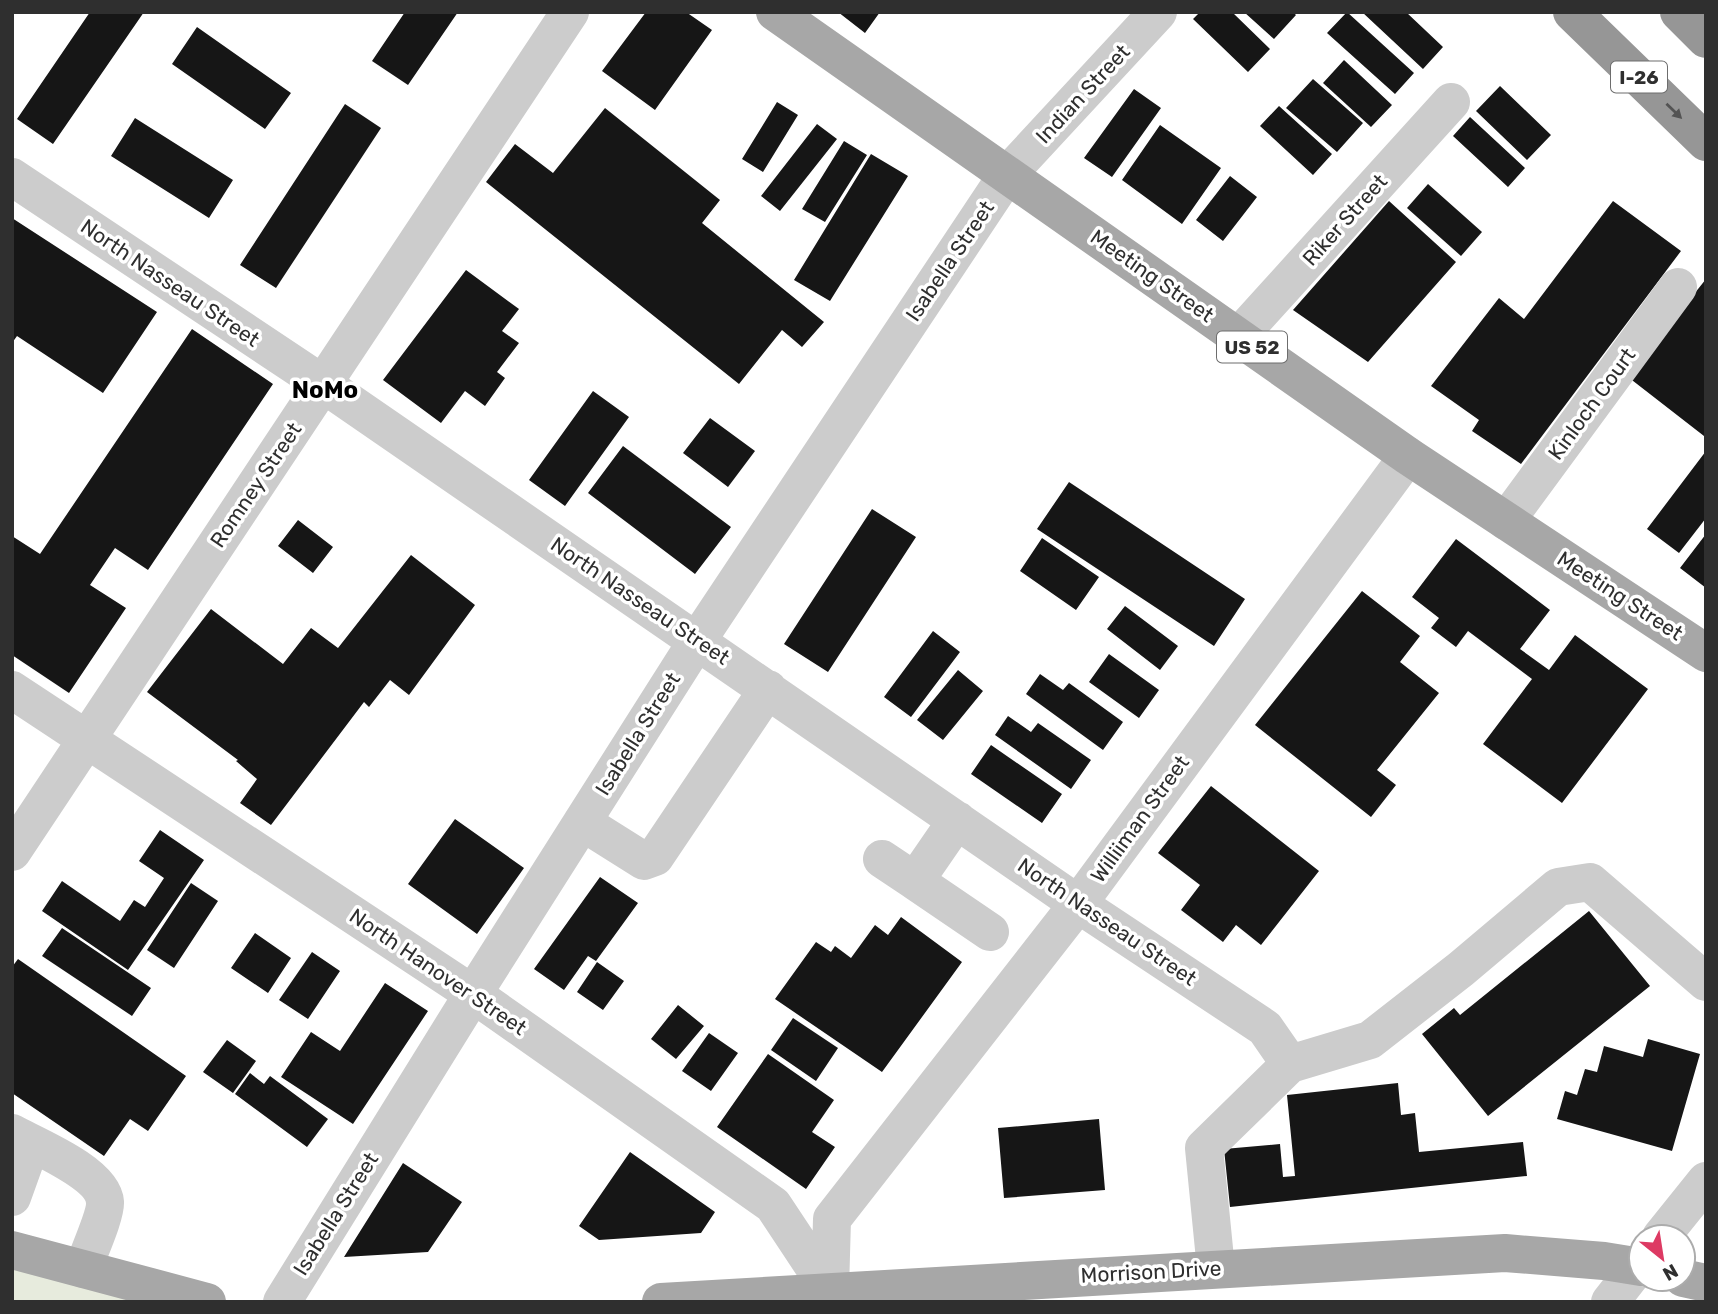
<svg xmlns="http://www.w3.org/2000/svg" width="1718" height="1314" font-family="Rubik,sans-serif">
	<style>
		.grass { fill: #e7ebdd }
		.building { fill: #161616 }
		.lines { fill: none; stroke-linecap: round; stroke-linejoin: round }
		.minor { stroke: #ccc; stroke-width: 38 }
		.major { stroke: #a7a7a7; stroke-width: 38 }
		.highway { stroke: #969696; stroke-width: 38 }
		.oneway { fill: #535353 }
		.labels { text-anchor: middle; stroke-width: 7; stroke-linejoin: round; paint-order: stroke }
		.shield { fill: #fff; stroke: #6d6d6d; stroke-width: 2 }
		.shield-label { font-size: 19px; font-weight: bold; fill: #2f2f2f }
		.street-label { font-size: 21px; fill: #2f2f2f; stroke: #fff }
		.quarter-label { font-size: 24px; font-weight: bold; fill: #000; stroke: #fff }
	</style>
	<rect width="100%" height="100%" fill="#fff"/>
	<path class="grass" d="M12,1250L207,1302H12Z"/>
	<path class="building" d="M90,12H144L53,144L17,119Z
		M405,12H458L408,85L372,61Z
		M646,12H686L712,30L655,110L602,71Z
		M838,12H880L865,33Z
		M1200,12H1232L1270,49L1248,72L1193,19Z
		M1244,12H1293L1296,15L1274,39Z
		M1347,12L1414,73L1395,94L1327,33Z
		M1362,12H1406L1443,47L1423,69Z
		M197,27L291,93L265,129L172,64Z
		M1344,60L1392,105L1371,127L1323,83Z
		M1313,79L1363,123L1337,152L1286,108Z
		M1500,86L1551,135L1527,160L1476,111Z
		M1134,89L1161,108L1112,177L1084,158Z
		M777,102L798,115L763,172L742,159Z
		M345,104L381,128L276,288L240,265Z
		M1279,106L1332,154L1313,175L1260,126Z
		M605,108L720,200L702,223L824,322L802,347L782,330L739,384L486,182L515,144L553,173Z
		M1470,117L1525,168L1508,187L1453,136Z
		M135,118L233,180L209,218L111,156Z
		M817,124L837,139L780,211L761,196Z
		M1160,125L1221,168L1182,224L1122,180Z
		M844,141L867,155L825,222L802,209Z
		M871,154L908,176L830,301L794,280Z
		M1230,176L1257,197L1223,241L1196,220Z
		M1428,184L1482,232L1461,256L1407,208Z
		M1389,201L1456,262L1368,362L1293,310Z
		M1613,201L1681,251L1521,464L1472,431L1479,420L1431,386L1499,298L1524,319Z
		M12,218L157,312L103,393L17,336L12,343Z
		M466,270L519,309L502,331L519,343L497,372L505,378L485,406L465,391L441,423L383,380Z
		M1706,279V433L1704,436L1628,377Z
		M192,329L273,384L148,570L115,548L90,585L126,608L69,693L12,655V536L40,554Z
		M593,391L629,417L565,506L529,480Z
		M710,418L755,451L728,487L683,453Z
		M623,446L731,527L695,574L588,493Z
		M1706,451V518L1679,553L1647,529Z
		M1069,482L1245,599L1214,646L1037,529Z
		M872,509L916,537L828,672L784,644Z
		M298,520L333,547L313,573L278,546Z
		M1706,534V588L1680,568Z
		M1042,538L1099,577L1076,610L1020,571Z
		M1456,539L1550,610L1520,649L1549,670L1575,635L1648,689L1562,803L1483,744L1532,679L1468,631L1456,647L1431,628L1439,618L1412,597Z
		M411,555L475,605L409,695L390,680L369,707L364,702L271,825L240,803L257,779L236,761L238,760L147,692L211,609L283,664L311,628L338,648Z
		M1362,591L1420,636L1400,662L1439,693L1377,770L1396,785L1371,817L1255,725Z
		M1125,606L1178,646L1160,670L1107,629Z
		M933,631L960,652L911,717L884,697Z
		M1109,654L1159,690L1139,718L1089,682Z
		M958,670L983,691L943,740L917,720Z
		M1040,674L1063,690L1069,683L1123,722L1103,750L1026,694Z
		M1008,716L1031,732L1038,723L1091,760L1071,789L995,735Z
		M991,745L1062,794L1042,823L971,774Z
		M1211,786L1319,871L1261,945L1236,925L1223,942L1181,910L1200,885L1158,853Z
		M455,819L524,868L477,934L408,884Z
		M160,830L204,860L128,970L42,911L62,881L120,921L134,900L145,907L164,878L139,861Z
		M600,877L638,903L596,961L588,956L564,990L534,969Z
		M191,883L218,901L174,968L147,950Z
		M1589,911L1650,986L1488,1116L1422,1034L1454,1008L1460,1015Z
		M901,917L962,962L882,1072L775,999L816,942L831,952L835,946L851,958L875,925L888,935Z
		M62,928L151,988L132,1016L42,956Z
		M255,933L291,958L268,993L231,968Z
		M312,952L340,971L308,1019L279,1000Z
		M18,959L186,1076L148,1131L130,1119L104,1156L12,1093V967Z
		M597,962L624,981L603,1010L577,992Z
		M385,983L428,1011L353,1124L281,1077L311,1032L340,1051Z
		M678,1005L704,1026L676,1059L651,1039Z
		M793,1018L838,1048L816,1081L771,1050Z
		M709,1033L738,1053L711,1091L682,1071Z
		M1648,1039L1700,1054L1672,1151L1557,1119L1565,1091L1577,1095L1585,1069L1597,1072L1604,1046L1643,1057Z
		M227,1040L256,1061L233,1093L203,1072Z
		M768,1054L834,1100L812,1132L835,1147L806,1189L717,1127Z
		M250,1073L264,1084L270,1076L328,1119L307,1147L235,1094Z
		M1398,1083L1401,1115L1415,1113L1419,1152L1523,1142L1527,1176L1230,1207L1224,1149L1280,1144L1283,1177L1295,1176L1287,1095Z
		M1099,1119L1105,1190L1004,1198L998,1128Z
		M630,1152L715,1212L701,1233L599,1240L579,1226Z
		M403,1163L462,1202L428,1252L344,1257Z"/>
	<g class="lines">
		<path class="minor" d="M12,177L323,384L1078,904L1265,1028L1290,1064L1370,1040L1461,969L1558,887L1590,882L1706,982
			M1238,337L1451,102
			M1506,521L1678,287
			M12,690L473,994L773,1205L830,1291
			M957,820L915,881L990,932
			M582,822L644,861L655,857L768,689
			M12,852L570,12
			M882,859L915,881
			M12,1133C36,1146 103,1173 105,1202C106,1215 88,1254 83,1269
			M12,1197L31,1144
			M1661,1237L1706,1181
			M1216,1269L1204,1148L1290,1064
			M830,1291L832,1219L1078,904L1408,456
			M282,1302L473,994L697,641L1007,175L1158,12
			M1610,1302L1641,1262"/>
		<path class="major" d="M775,12L1408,456L1706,653
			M12,1250L207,1302
			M1683,1278L1706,1283
			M661,1302L1505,1253L1604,1261L1641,1267"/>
		<path class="highway" d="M1572,12L1706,142
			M1679,12L1706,39"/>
	</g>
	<defs><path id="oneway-solid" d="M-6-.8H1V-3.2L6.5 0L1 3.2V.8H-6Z" transform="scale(1.75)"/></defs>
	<use class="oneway" href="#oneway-solid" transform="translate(1674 111) rotate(44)"/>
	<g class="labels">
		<g class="shield">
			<rect x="1611" y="61.5" width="56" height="31" rx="5"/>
			<rect x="1217" y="331.5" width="70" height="31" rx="5"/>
		</g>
		<g class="shield-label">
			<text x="1639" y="84">I-26</text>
			<text x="1252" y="354">US 52</text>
		</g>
		<g class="street-label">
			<text transform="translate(1083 94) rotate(-47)" y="7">Indian Street</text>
			<text transform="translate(1345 220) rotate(-48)" y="7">Riker Street</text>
			<text transform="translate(950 261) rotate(-56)" y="7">Isabella Street</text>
			<text transform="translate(1152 276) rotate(35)" y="7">Meeting Street</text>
			<text transform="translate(170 283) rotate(34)" y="7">North Nasseau Street</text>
			<text transform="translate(1592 404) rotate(-54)" y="7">Kinloch Court</text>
			<text transform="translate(256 485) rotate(-56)" y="7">Romney Street</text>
			<text transform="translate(1620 596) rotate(33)" y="7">Meeting Street</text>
			<text transform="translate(640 601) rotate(34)" y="7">North Nasseau Street</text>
			<text transform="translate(638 734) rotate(-58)" y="7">Isabella Street</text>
			<text transform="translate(1140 819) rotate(-54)" y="7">Williiman Street</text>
			<text transform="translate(1107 922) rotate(34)" y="7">North Nasseau Street</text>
			<text transform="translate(438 972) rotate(34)" y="7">North Hanover Street</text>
			<text transform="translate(336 1214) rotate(-58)" y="7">Isabella Street</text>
			<text transform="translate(1151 1272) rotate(-3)" y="7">Morrison Drive</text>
		</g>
		<g class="quarter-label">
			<text x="325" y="398">NoMo</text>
		</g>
	</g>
	<rect width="1718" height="1314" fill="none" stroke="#2f2f2f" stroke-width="28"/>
	<g transform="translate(1662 1258) rotate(150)"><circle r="33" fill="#ffffff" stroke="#acacac" stroke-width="2"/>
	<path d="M0-5L12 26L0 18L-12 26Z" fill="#dd3a63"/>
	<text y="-10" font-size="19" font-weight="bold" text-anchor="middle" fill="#2f2f2f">N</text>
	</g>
</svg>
